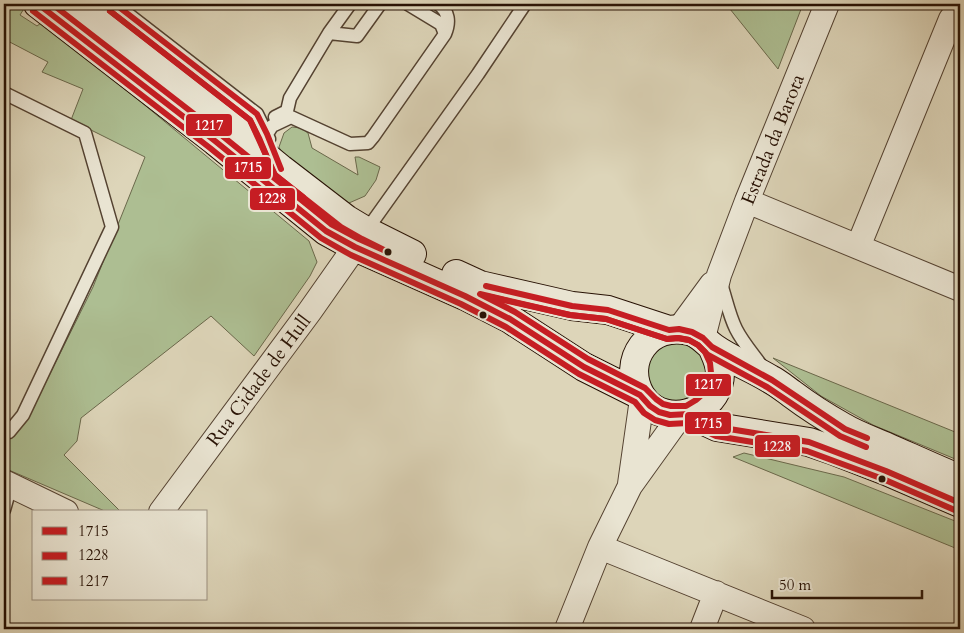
<svg xmlns="http://www.w3.org/2000/svg" width="964" height="633" font-family="Cardo,serif">
	<style>
		.green { fill: #adbe92; stroke: #6a684b }
		.lines { fill: none; stroke-linecap: round; stroke-linejoin: round }
		.lane-casing { stroke: #544231; stroke-width: 15 }
		.street-casing { stroke: #544231; stroke-width: 26 }
		.secondary-casing { stroke: #271104; stroke-width: 30 }
		.lane { stroke: #e9e4d2; stroke-width: 12 }
		.street { stroke: #e9e4d2; stroke-width: 24 }
		.secondary { stroke: #e9e4d2; stroke-width: 28 }
		.bus-1-casing { stroke: #e9e4d2; stroke-width: 10 }
		.bus-2-casing { stroke: #e9e4d2; stroke-width: 10 }
		.bus-3-casing { stroke: #e9e4d2; stroke-width: 10 }
		.bus-1 { stroke: #c61d23; stroke-width: 6 }
		.bus-2 { stroke: #c61d23; stroke-width: 6 }
		.bus-3 { stroke: #c61d23; stroke-width: 6 }
		.bus-dot { fill: #271104; stroke: #e9e4d2; stroke-width: 2 }
		.labels { text-anchor: middle; stroke-width: 4.5; stroke-linejoin: round; paint-order: stroke }
		.street-label { font-size: 19px; fill: #271104; stroke: #e9e4d2 }
		.line-badge { stroke: #e9e4d2; stroke-width: 2 }
		.badge-label { font-size: 14px; text-anchor: middle; font-weight: bold; fill: #fff }
	</style>
	<rect width="100%" height="100%" fill="#ddd5b9"/>
	<filter id="stains"><feTurbulence type="fractalNoise" baseFrequency=".004" numOctaves="4"/><feColorMatrix values="0 0 0 0 .2 0 0 0 0 .09 0 0 0 0 .02 0 0 0 .5 -.17"/></filter>
	<radialGradient id="worn" r=".72"><stop offset=".6" stop-color="#630" stop-opacity="0"/><stop offset="1" stop-color="#630" stop-opacity=".3"/></radialGradient>
	<path class="green" d="M4,4H20L25,7L20,15L37,26L41,23L141,102L309,241L317,262L310,276L254,356L211,316L81,418L77,441L64,455L121,512H107L4,468V446L42,390L93,287L145,157L71,120L83,89L42,72L48,62L4,39Z
		M726,4H803L778,69Z
		M292,127L301,128L308,133L312,148L358,175L355,157H359L380,167L376,180L365,196L349,203L327,192L286,163L279,147L284,133Z
		M666,342H686L701,355L705,364L706,374L704,385L698,394L678,404L649,392L644,361Z
		M773,358L960,434V461L873,425L821,396Z
		M744,453L844,477L960,523V550L733,457Z"/>
	<g class="lines">
		<defs>
			<path id="lane" d="M115,4L257,114L269,139
				M438,4C449,11 450,22 445,34
				M329,33L350,4
				M4,93L85,133L112,227L23,415L9,432H4
				M275,117L287,111L290,98L329,33L357,36L380,4
				M267,134L272,126L291,117L350,144L368,143L373,137L445,34L441,24L408,4
				M366,231L478,74L525,4
				M721,284C726,299 729,315 736,329C743,343 754,355 763,368
				M4,510L11,485"/>
			<path id="street" d="M747,201L960,289
				M858,247L951,19
				M679,329L712,284
				M703,338L719,275L747,201L827,4
				M4,482L66,512
				M630,484L642,399
				M161,512L310,311L355,247
				M600,547L803,629
				M567,629L600,547L630,486L681,415
				M702,629L716,593"/>
			<path id="secondary" d="M38,4L215,141L326,231L355,247L465,296L510,319L584,367L640,395
				M80,4L281,169L346,219L366,231L412,254
				M456,274L480,285L572,306L608,310L669,330
				M712,347C716,356 720,363 720,373C720,406 682,425 654,409C649,406 644,401 641,396C620,360 650,321 689,331C701,334 705,342 714,348C731,360 752,368 770,379C778,383 785,389 792,394C808,406 825,417 843,427C856,435 873,441 887,447C912,458 936,469 960,479
				M689,414L717,427L809,442L832,450L886,471L960,503"/>
		</defs>
		<use href="#lane" class="lane-casing"/>
		<use href="#street" class="street-casing"/>
		<use href="#secondary" class="secondary-casing"/>
		<use href="#lane" class="lane"/>
		<use href="#street" class="street"/>
		<use href="#secondary" class="secondary"/>
		<defs>
			<path id="bus-1" d="M38,4L215,141L326,231L355,247L465,296L510,319L584,367L640,395L650,406L659,412L670,415L689,414L717,427L809,442L886,471L960,503
				M115,4L257,114L267,134L281,169
				M486,286L572,306L608,310L669,330L679,329L692,332L703,338L712,347L772,380L845,429L867,438"/>
			<path id="bus-2" d="M33,11L210,148L321,238L351,255L461,304L506,327L579,374L635,402L644,413L655,420L669,424L688,423L716,436L807,451L883,479L957,511
				M110,11L250,120L259,138L274,174L303,197
				M486,296L570,315L606,319L667,339L678,338L689,340L698,345L708,355L767,387L840,436L866,447"/>
			<path id="bus-3" d="M52,4L220,134L331,224L359,239L388,252L362,239L341,227L275,175L250,120L110,11
				M480,294L570,315L606,319L667,339L678,338L689,340L698,345L705,352L710,363L711,373L709,383L704,393L696,400L686,406H671L663,404L656,399L645,388L588,359L515,312Z"/>
		</defs>
		<use href="#bus-1" class="bus-1-casing"/>
		<use href="#bus-2" class="bus-2-casing"/>
		<use href="#bus-3" class="bus-3-casing"/>
		<use href="#bus-1" class="bus-1"/>
		<use href="#bus-2" class="bus-2"/>
		<use href="#bus-3" class="bus-3"/>
	</g>
	<g class="bus-dot">
		<circle cx="388" cy="252" r="4.5"/>
		<circle cx="483" cy="315" r="4.5"/>
		<circle cx="882" cy="479" r="4.5"/>
	</g>
	<g class="labels">
		<g class="street-label">
			<text transform="translate(772 139) rotate(-68)" y="7">Estrada da Barota</text>
			<text transform="translate(258 380) rotate(-53)" y="7">Rua Cidade de Hull</text>
		</g>
	</g>
	<g class="line-badge">
		<rect x="185" y="113" width="48" height="24" rx="5" fill="#c61d23"/>
		<rect x="224" y="156" width="48" height="24" rx="5" fill="#c61d23"/>
		<rect x="249" y="187" width="47" height="24" rx="5" fill="#c61d23"/>
		<rect x="685" y="373" width="47" height="24" rx="5" fill="#c61d23"/>
		<rect x="684" y="411" width="48" height="24" rx="5" fill="#c61d23"/>
		<rect x="754" y="434" width="47" height="24" rx="5" fill="#c61d23"/>
	</g>
	<g class="badge-label">
		<text x="209" y="130">1217</text>
		<text x="248" y="172">1715</text>
		<text x="272" y="203">1228</text>
		<text x="708" y="389">1217</text>
		<text x="708" y="428">1715</text>
		<text x="777" y="451">1228</text>
	</g>
	<rect width="964" height="633" fill="none" stroke="#ddd5b9" stroke-width="20"/>
	<rect x="5" y="5" width="954" height="623" fill="none" stroke="#271104" stroke-width="2.5"/>
	<rect x="10" y="10" width="944" height="613" fill="none" stroke="#271104"/>
	<rect x="32" y="510" width="175" height="90" fill="#e9e4d2" stroke="#9b9080"/>
	<rect x="42" y="527" width="25" height="8" fill="#c61d23" stroke="#9b9080"/>
	<text x="78" y="536" font-size="15" fill="#271104">1715</text>
	<rect x="42" y="552" width="25" height="8" fill="#c61d23" stroke="#9b9080"/>
	<text x="78" y="560" font-size="15" fill="#271104">1228</text>
	<rect x="42" y="577" width="25" height="8" fill="#c61d23" stroke="#9b9080"/>
	<text x="78" y="586" font-size="15" fill="#271104">1217</text>
	<path d="M772 590v8h150v-8" fill="none" stroke="#271104" stroke-width="2.5"/>
	<text x="779" y="590" font-size="15" fill="#271104" stroke="#e9e4d2" stroke-width="4" paint-order="stroke">50 m</text>
	<rect width="100%" height="100%" filter="url(#stains)"/>
	<rect width="100%" height="100%" fill="url(#worn)"/>
</svg>
